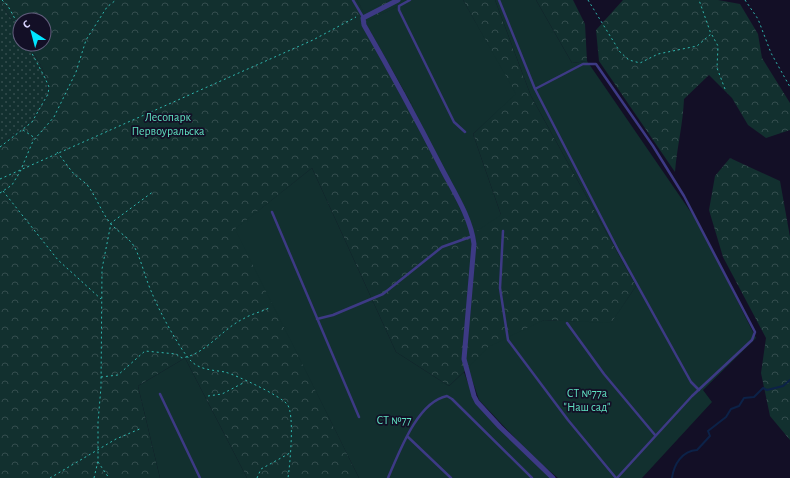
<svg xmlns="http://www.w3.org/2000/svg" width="790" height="478" font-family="'Alegreya Sans',sans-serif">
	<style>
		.grass { fill: url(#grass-dots) }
		.forest { fill: url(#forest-crowns) }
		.garden { fill: #12302f }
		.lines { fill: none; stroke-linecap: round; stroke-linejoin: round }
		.stream { stroke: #0c2248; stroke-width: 2 }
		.path { stroke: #2fb8b0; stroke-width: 1; stroke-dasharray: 2 3; stroke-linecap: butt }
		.lane { stroke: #3d3a85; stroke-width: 2.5 }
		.street { stroke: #3d3a85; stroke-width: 5 }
		.labels { text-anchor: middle; stroke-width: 3.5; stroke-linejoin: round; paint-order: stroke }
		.park-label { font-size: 12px; fill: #5fe0c0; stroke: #130f26 }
	</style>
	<defs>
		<pattern id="grass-dots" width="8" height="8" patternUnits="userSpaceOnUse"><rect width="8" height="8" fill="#12302f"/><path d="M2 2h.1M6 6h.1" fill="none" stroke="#344d4e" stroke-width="1.8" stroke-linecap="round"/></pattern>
		<pattern id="forest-crowns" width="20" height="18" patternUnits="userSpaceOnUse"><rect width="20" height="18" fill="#12302f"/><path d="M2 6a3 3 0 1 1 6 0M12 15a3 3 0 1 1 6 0" fill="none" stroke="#344d4e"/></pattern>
	</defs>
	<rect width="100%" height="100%" fill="#130f26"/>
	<path class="grass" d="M0,3L12,20L18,21L20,24V44H29C33,54 40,62 44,72C58,106 26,127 0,143Z"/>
	<path class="forest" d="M0,0H357L364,12L390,0H411L365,23L412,105L501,215L473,134L515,94L463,0H495L531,96L636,286L611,324L544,320L468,368L449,386L396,352L312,168L236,229L359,478H247L185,358L138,386L160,478H0V143C26,127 58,106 44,72C40,62 33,54 29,44H44V20H20V24L18,21L12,20L0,3Z
		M536,0H573L585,24L587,61L572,63Z
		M623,0H718L740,4L758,34L762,58L790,103V130L766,138L748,125L732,98L709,75L684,99C683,124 677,147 675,172L599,61L596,30Z
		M730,158L780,181L790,237V440L770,416L761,373L766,338L723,257L709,210L715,176Z"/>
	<path class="garden" d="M357,0H390L364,13Z
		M411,0H463L516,94L473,134L501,215L472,234L412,105L365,22Z
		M495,0H536L572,63L587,61L699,224L756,338L703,390L712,402L642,478H558L534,458L479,400L468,368L488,347L544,320L611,323L636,286L531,96Z
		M312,168L396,352L449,386L464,372L475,402L552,478H359L235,229Z
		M185,358L247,478H160L138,386Z"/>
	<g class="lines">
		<path class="stream" d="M672,478C674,464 682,451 697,450L710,436L708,431L726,417L731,409L739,406L744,398L754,397L763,388L767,390L783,386L790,380"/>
		<path class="path" d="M2,0L8,6L20,28
			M588,0L620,52L629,60L640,63L658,54L697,46L711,34L699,0
			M745,0L758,19L771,53L790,87
			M712,35L718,46L717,68L725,89
			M23,130L35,138
			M0,147L32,122L48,94L49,87L45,78L27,44
			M57,152C63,159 68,167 74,174C78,178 84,181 88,186C97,198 101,212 111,224C118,232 130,238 135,248C142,262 145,278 152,293C157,307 180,350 191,361C200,370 213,370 225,372C236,375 279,395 287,404C295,413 290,464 288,478
			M22,167L33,141L54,117L76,72L86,40L107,7L116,0
			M0,179L313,40L356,17
			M3,191L58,260L101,299
			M0,193L12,185L21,170
			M101,377L118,375L145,351L176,354L182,358C206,354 222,329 243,319C251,314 261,312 269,308
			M208,396L222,394L245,382
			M98,462L109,478
			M50,478L116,439L142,428
			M94,478L98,461V422L101,387L102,269L111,223L154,191
			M257,478L261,469L290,453"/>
		<path class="lane" d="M353,0L363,17
			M410,0L399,6V10L454,122L465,132
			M499,0L535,89L618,250L691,382L699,390
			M535,89L583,64H596L653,146L684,196L755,332L752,340L692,396L617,478
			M272,212L359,417
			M503,231L500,288L508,340L568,420L616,478
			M317,319L333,315L383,294L442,247L473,236
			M567,323L604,374L655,435
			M160,394L200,478
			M408,437L451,478
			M388,478C399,453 417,402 447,396L452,399L532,478"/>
		<path class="street" d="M398,0L363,18L364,25C391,72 417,120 442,169C454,192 471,218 474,244L464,359L474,396L477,402L500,427L553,478"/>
	</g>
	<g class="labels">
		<g class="park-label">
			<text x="168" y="121">Лесопарк<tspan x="168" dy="14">Первоуральска</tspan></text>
			<text x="587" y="397">СТ №77а<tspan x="587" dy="14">"Наш сад"</tspan></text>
			<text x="394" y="424">СТ №77</text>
		</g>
	</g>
	<g transform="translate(32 32) rotate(324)"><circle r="19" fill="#130f26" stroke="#625e7d"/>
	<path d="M0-3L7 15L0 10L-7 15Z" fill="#00e5ff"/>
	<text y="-6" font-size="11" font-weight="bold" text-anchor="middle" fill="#d9d4ff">С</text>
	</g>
</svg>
